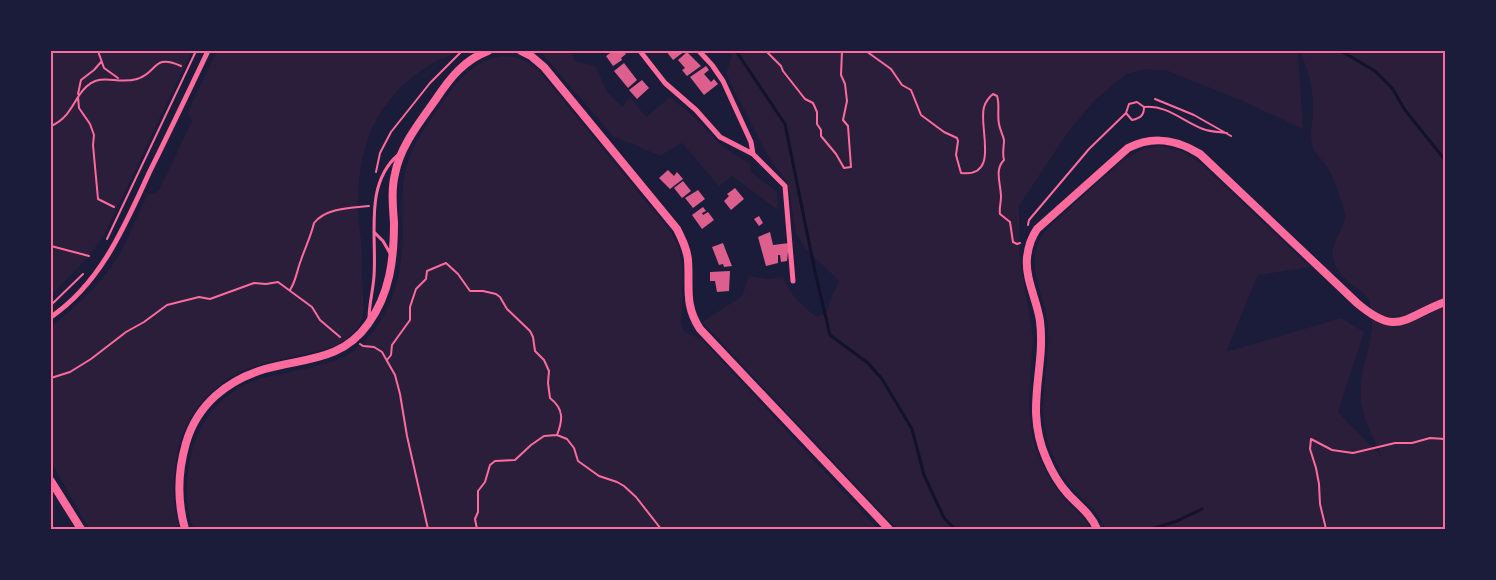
<svg xmlns="http://www.w3.org/2000/svg" width="1496" height="580" font-family="Roboto,sans-serif">
	<style>
		.green { fill: #2a1e3b }
		.lines { fill: none; stroke-linecap: round; stroke-linejoin: round }
		.stream { stroke: #12122b; stroke-width: 3 }
		.building { fill: #dd5f8e }
		.path { stroke: #ff6b9d; stroke-width: 2 }
		.service { stroke: #ff6b9d; stroke-width: 3 }
		.minor { stroke: #ff6b9d; stroke-width: 5 }
		.tertiary { stroke: #ff6b9d; stroke-width: 8 }
		.neatline { fill: none; stroke: #ff6b9d; stroke-width: 2 }
	</style>
	<rect width="100%" height="100%" fill="#1b1b3a"/>
	<path class="green" d="M51,51H192L104,235L89,256L51,295Z
		M217,51H456C450,57 440,59 433,63C412,75 394,92 381,112C363,140 358,174 358,206C358,221 361,236 362,251C362,265 362,279 363,292C363,300 365,308 363,315C362,322 357,330 352,334C339,348 318,351 300,355C284,359 268,362 253,367C214,380 185,414 177,454C173,478 171,506 180,529H89L51,462V326C76,308 104,281 120,253C130,234 138,213 148,194L156,193L159,190L192,121L188,112Z
		M540,51H572L574,61L595,66L608,93L622,107L630,97L646,117L670,97L693,116L722,146L750,164L751,172L777,192L778,210L732,176L719,186L682,143L660,156L613,136Z
		M729,51H1296L1298,53L1303,129L1238,99L1168,71L1147,69L1126,74L1095,100L1068,132L1019,206L1020,259L1033,338L1029,400V413L1033,440L1038,454L1050,479L1062,496L1086,521L1091,529H897L702,322L742,296L749,276L767,279L783,277C790,295 802,306 817,317L827,312L829,302L839,281L805,248L796,234L788,184L765,151L726,74L732,56Z
		M1300,51H1445V529H1105C1099,510 1081,499 1069,485C1061,475 1056,462 1051,451C1033,405 1053,365 1047,319C1044,298 1032,276 1035,255C1036,245 1041,236 1048,228L1124,159L1143,149L1159,146L1168,147L1185,153L1200,163L1310,267L1258,275L1226,352L1341,318L1364,332L1338,412L1382,457C1374,439 1363,420 1361,400C1358,376 1369,353 1372,329C1373,322 1371,314 1371,307C1370,292 1354,289 1346,280C1341,275 1336,268 1334,261C1327,244 1345,232 1345,215C1344,208 1334,179 1330,172C1325,161 1315,156 1312,144C1309,133 1313,124 1313,114C1314,91 1309,72 1300,51Z
		M502,56C517,56 528,61 539,71L672,233L679,249L682,264V310L681,322L683,331L702,340L878,529H194C187,513 186,497 187,480C191,432 213,396 258,379C282,373 329,366 349,354C383,332 400,288 402,249C404,224 400,198 405,173C411,145 428,124 444,100C459,79 474,61 502,56Z"/>
	<g class="lines">
		<path class="stream" d="M736,51L785,124L815,272L830,335L868,363L882,379L912,429L924,475L944,518L955,529
			M1341,51L1375,71L1392,88L1405,110L1445,160
			M1152,529L1177,521L1202,509"/>
	</g>
	<path class="building" d="M613,51H624L626,54L621,58L622,60L613,66L606,56Z
		M666,51H685L673,60Z
		M687,52L701,66L687,76L682,70L685,68L678,60Z
		M624,63L637,80L628,88L614,71Z
		M706,66L709,70L704,74L711,82L714,79L718,84L704,95L690,77Z
		M642,80L649,88L637,99L629,90Z
		M668,170L674,176L677,172L683,179L670,189L659,178Z
		M683,181L691,191L682,198L674,188Z
		M735,188L744,199L731,210L724,201L729,196L727,194Z
		M698,190L705,199L693,208L685,198Z
		M703,207L706,211L702,213L703,215L708,212L714,220L702,229L692,215Z
		M759,216L763,223L759,226L754,219Z
		M770,232L773,245L789,243L787,261L781,262L780,255H778V263L766,266L758,237Z
		M723,243L726,251L732,266L724,267L723,264L719,265L712,247Z
		M730,271L729,291L717,292L715,281H710V272Z"/>
	<g class="lines">
		<path class="path" d="M98,51L104,68L118,78
			M766,51L781,66L783,71L805,99L813,103L817,112V124L821,130V136L836,154L844,168L851,167L848,126L843,120L847,101L845,84L841,75L842,51
			M866,51L891,69L902,85L911,90L921,115L944,132L957,138L958,141L956,155L961,173C1001,178 978,127 984,107C985,103 989,97 993,94L997,96C1000,104 997,115 999,124C1000,130 1003,135 1004,140C1004,147 1002,153 1004,160C994,170 1001,184 1001,197C1001,203 999,208 1000,214L1010,222L1013,242L1017,244L1020,243
			M78,94L81,80L94,70L101,62
			M78,97C97,67 113,86 137,79C158,73 152,53 181,66
			M1155,99L1194,115L1231,136
			M1144,107L1137,102L1129,104L1126,113L1132,120C1141,118 1144,115 1144,107C1166,104 1184,122 1203,129C1210,132 1220,132 1227,133
			M51,126C65,120 71,109 78,97L79,108L90,124L94,135L93,145L98,199L114,207
			M376,172L380,153L391,132L430,83L462,51
			M1028,225L1029,220L1089,149L1126,113
			M107,239L196,51
			M51,246L89,256
			M290,290C296,281 297,270 301,260C305,248 311,236 314,223C326,208 350,208 369,206
			M51,305L83,274
			M360,344L363,346L374,347L382,352L395,375L400,394L407,436L428,529
			M387,360L391,355L392,345L410,320V307L416,289L426,279L427,271L446,263L458,274L470,291H483L496,294L500,297L507,309L530,331L533,337L535,351L544,360L549,371L548,383L550,398C564,409 563,420 557,435
			M51,378L70,372L91,359L126,332L144,322L167,305L199,297L210,299L254,283L266,284L278,282L312,307L320,320L340,337
			M477,529L475,519L478,512V491L485,482L490,465L495,461L515,460L531,445L544,436L557,435L567,439L574,448L578,461L599,476L617,482L624,486L636,497L661,529
			M1326,529L1320,504L1319,484L1316,468L1310,449L1311,439L1332,450L1353,453L1395,443H1412L1430,438L1445,439"/>
		<path class="service" d="M374,232L383,241L391,255
			M369,319C369,304 373,291 374,276C377,236 364,184 398,155"/>
		<path class="minor" d="M640,51L665,83L696,110L720,137L753,154
			M699,51L712,65L723,81L751,142L753,154L785,186L793,281
			M51,317C102,282 125,225 150,171C170,131 189,91 208,51"/>
		<path class="tertiary" d="M521,51L531,56L544,67L677,229C682,239 687,249 688,260C690,287 684,305 700,329L889,529
			M51,481L81,529
			M185,529C177,501 178,471 186,443C197,405 227,380 265,369C304,358 342,361 368,324C390,294 394,259 394,223C393,207 391,190 395,174C400,146 420,122 436,99C450,78 464,60 488,51
			M1097,529C1091,514 1078,505 1068,494C1058,483 1051,470 1046,458C1024,407 1046,370 1040,321C1037,300 1025,279 1027,258C1028,247 1031,238 1037,229L1128,148C1153,135 1176,139 1200,154L1357,303C1398,338 1404,317 1445,302"/>
	</g>
	<rect width="1496" height="580" fill="none" stroke="#1b1b3a" stroke-width="105"/>
	<rect x="52" y="52" width="1392" height="476" class="neatline"/>
</svg>
